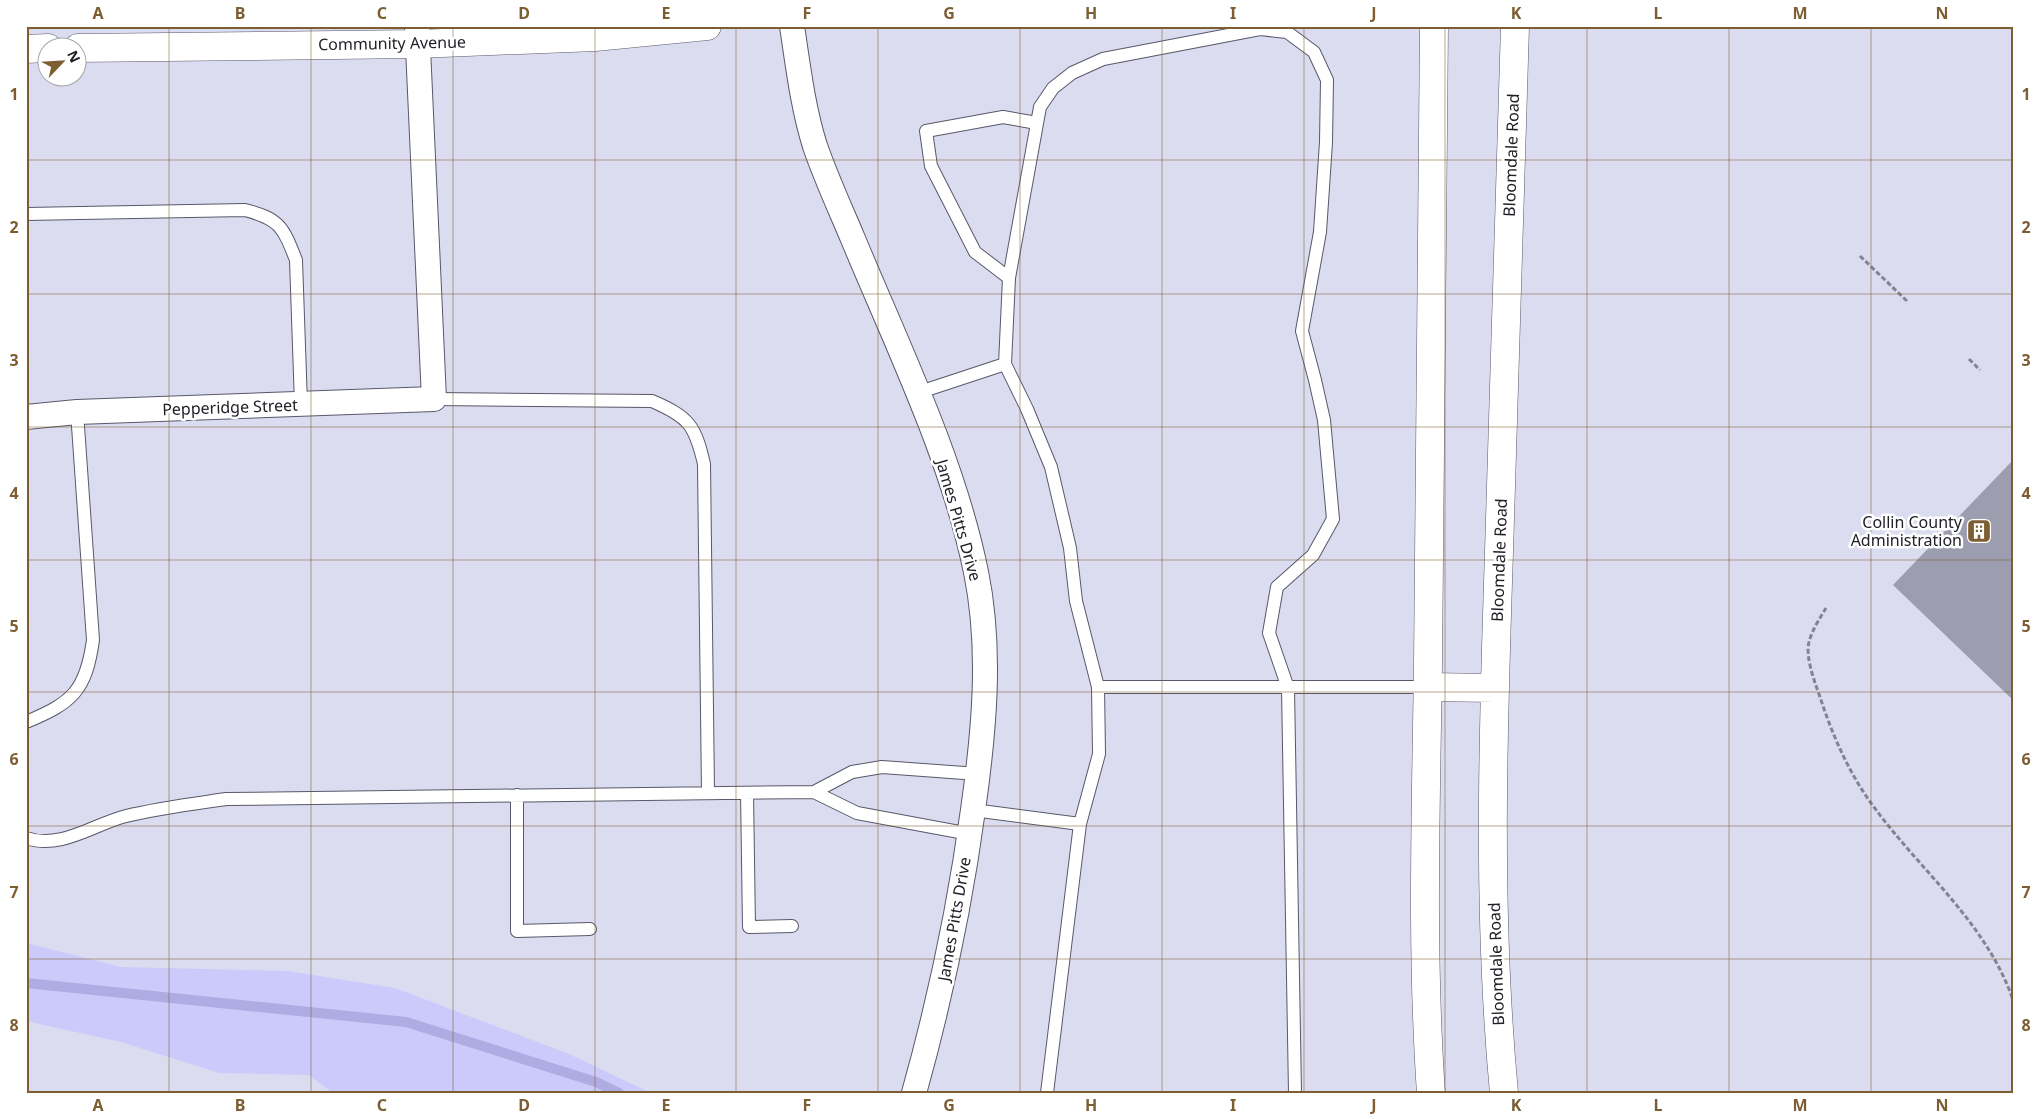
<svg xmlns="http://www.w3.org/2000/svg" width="2040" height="1119" font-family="'Noto Sans',sans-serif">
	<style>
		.green { fill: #cbcafa }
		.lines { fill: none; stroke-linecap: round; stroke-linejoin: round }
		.stream { stroke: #aeace2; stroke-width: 10 }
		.building { fill: #9d9db0 }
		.lane-casing { stroke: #585869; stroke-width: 14 }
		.street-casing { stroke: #585869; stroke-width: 26 }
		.secondary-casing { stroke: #585869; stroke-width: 29 }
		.path { stroke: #838392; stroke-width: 3; stroke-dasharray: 5 2.5; stroke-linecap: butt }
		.lane { stroke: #fff; stroke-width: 12 }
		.street { stroke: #fff; stroke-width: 24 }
		.secondary { stroke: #fff; stroke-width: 28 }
		.grid { fill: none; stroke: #7c5e32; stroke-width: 1; stroke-opacity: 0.55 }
		.labels { text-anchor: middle; stroke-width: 5; stroke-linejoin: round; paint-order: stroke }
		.street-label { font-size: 16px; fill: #202027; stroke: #fff }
		.poi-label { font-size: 16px; fill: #202027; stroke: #fff; text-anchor: end }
		.neatline { fill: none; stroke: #7c5e32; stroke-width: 2 }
		.grid-label { font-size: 16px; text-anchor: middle; font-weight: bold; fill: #7c5e32 }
	</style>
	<rect width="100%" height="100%" fill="#dcdcf1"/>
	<path class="green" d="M26,943L121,967L288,971L395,988L569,1054L651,1093H333L309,1075L219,1073L121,1042L26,1021Z"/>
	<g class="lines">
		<path class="stream" d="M26,983L406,1022L596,1082L619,1093"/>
	</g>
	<path class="building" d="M2014,459V698L2013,700L1893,585Z"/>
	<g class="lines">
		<defs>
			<path id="lane" d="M26,214L245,210C280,219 283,227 296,260L301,404
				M1009,278L975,252L931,166L926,131L1003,117L1037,123
				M1005,364L1009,278L1040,107L1053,88L1072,73L1103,59L1260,29L1287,32L1314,52L1327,80L1326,142L1320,232L1302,331L1315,380L1324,420L1333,519L1313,555L1277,587L1269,633L1288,688L1295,1093
				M917,393L1005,364L1027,409L1051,467L1070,548L1076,601L1098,687H1427
				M434,399L652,401C689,417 695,425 704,464L708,793
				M26,722C72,703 86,691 93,640L77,412
				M814,792L857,813L970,834
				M747,793L749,927L792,926
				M517,795V931L590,929
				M973,810L1080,824L1047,1093
				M1080,824L1099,754L1098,687
				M26,838C61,850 94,824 126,816C159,808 192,804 226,799L814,792L852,772L882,767L978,774"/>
			<path id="street" d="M792,26C798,66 803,108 815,146C826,178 840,208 853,239C897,345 953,459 976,572C992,650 984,732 973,810C960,906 940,1000 914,1093
				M26,417L77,412L434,399L417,26"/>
			<path id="secondary" d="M78,48L417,44L595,37L707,26
				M26,49L48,48
				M1427,687L1495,688
				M1431,1093C1421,950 1426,807 1428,664C1430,452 1432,239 1434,26
				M1504,1093C1487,913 1493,732 1499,552C1504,376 1510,201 1515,26"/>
		</defs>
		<use href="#lane" class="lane-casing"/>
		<use href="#street" class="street-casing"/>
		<use href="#secondary" class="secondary-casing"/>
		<path class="path" d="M1860,256L1908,302
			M1969,359L1980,370
			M1826,608C1820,618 1812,630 1809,642C1805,657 1815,683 1820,697C1832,734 1848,771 1871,803C1918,869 1988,923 2014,1003"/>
		<use href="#lane" class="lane"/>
		<use href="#street" class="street"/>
		<use href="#secondary" class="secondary"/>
	</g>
	<path class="grid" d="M169,26V1093M311,26V1093M453,26V1093M595,26V1093M736,26V1093M878,26V1093M1020,26V1093M1162,26V1093M1304,26V1093M1445,26V1093M1587,26V1093M1729,26V1093M1871,26V1093M26,160H2014M26,294H2014M26,427H2014M26,560H2014M26,692H2014M26,826H2014M26,959H2014"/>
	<defs>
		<symbol id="building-square" viewBox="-11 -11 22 22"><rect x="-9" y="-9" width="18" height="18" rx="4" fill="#7c5e32" stroke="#fff"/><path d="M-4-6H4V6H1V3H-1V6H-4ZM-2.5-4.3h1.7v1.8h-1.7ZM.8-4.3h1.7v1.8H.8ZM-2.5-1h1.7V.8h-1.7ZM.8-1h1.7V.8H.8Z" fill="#fff"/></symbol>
	</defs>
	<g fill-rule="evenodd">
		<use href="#building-square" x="1965" y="517" width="28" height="28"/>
	</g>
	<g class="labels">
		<g class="street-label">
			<text transform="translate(392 43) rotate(-1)" y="6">Community Avenue</text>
			<text transform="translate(1511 155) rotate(-88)" y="6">Bloomdale Road</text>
			<text transform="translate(230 407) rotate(-2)" y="6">Pepperidge Street</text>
			<text transform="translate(959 520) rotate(74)" y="6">James Pitts Drive</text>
			<text transform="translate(1499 560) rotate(-88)" y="6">Bloomdale Road</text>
			<text transform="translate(954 919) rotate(-80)" y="6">James Pitts Drive</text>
			<text transform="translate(1496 964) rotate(-92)" y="6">Bloomdale Road</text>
		</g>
		<g class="poi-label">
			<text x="1962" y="528">Collin County<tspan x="1962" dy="18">Administration</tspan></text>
		</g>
	</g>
	<rect width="2040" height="1119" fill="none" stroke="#ffffff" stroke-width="55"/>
	<g transform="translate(62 62) rotate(65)"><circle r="24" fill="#ffffff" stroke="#a6a6a9"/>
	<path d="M0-4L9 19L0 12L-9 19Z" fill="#7c5e32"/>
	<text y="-8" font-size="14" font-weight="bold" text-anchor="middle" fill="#202027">N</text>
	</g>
	<rect x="28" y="28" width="1984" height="1064" class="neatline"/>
	<g class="grid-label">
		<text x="98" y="19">A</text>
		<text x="240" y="19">B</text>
		<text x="382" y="19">C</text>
		<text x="524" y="19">D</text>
		<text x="666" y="19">E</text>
		<text x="807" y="19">F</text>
		<text x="949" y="19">G</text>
		<text x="1091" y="19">H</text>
		<text x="1233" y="19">I</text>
		<text x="1374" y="19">J</text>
		<text x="1516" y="19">K</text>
		<text x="1658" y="19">L</text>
		<text x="1800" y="19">M</text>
		<text x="1942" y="19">N</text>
		<text x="14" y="100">1</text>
		<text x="2026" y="100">1</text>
		<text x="14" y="233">2</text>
		<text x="2026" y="233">2</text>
		<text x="14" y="366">3</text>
		<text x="2026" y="366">3</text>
		<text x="14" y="499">4</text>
		<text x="2026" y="499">4</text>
		<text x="14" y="632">5</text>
		<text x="2026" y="632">5</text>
		<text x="14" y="765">6</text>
		<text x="2026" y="765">6</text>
		<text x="14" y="898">7</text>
		<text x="2026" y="898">7</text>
		<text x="14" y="1031">8</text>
		<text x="2026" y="1031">8</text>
		<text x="98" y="1111">A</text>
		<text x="240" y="1111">B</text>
		<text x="382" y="1111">C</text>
		<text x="524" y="1111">D</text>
		<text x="666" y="1111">E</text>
		<text x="807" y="1111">F</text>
		<text x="949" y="1111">G</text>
		<text x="1091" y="1111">H</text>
		<text x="1233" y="1111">I</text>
		<text x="1374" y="1111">J</text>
		<text x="1516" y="1111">K</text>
		<text x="1658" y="1111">L</text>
		<text x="1800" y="1111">M</text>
		<text x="1942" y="1111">N</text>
	</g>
</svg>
